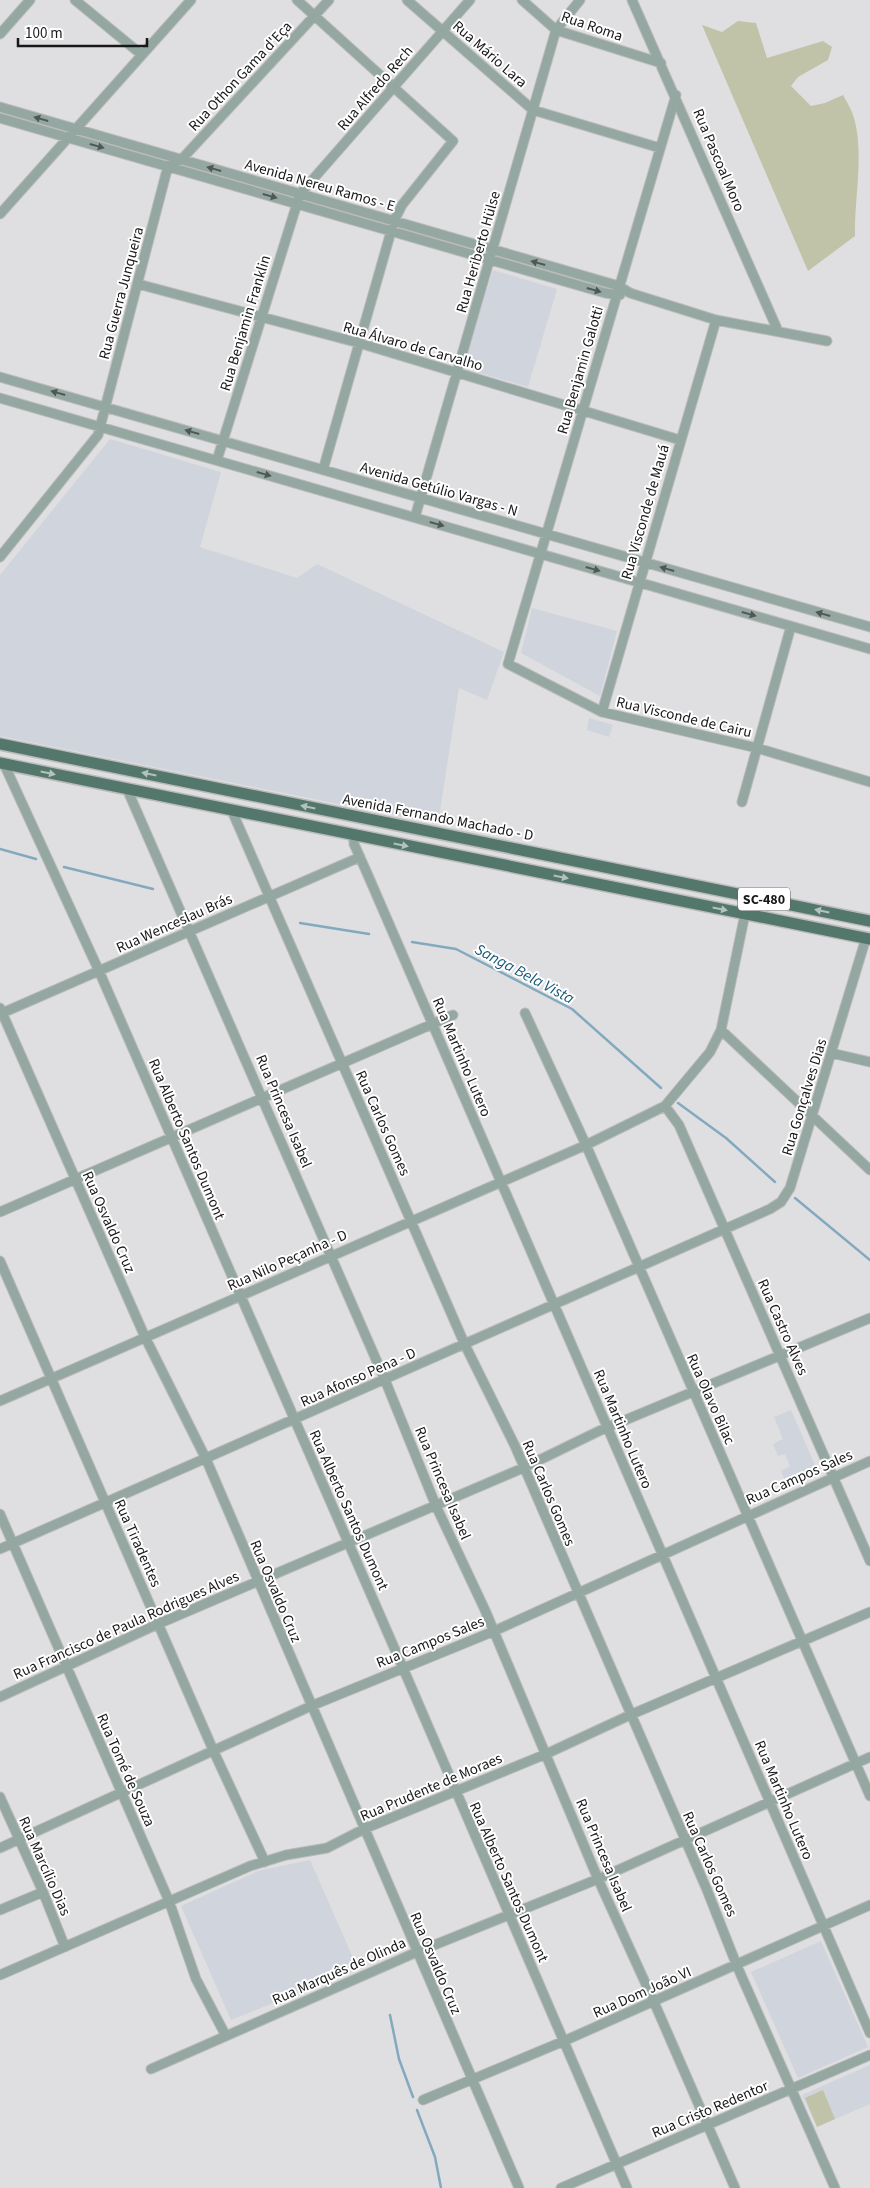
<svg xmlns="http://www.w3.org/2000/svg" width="870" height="2188" font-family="'Source Sans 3',sans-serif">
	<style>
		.built { fill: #d0d4dc }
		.green { fill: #c0c3a8 }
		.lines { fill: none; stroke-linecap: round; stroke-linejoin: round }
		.stream { stroke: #83a9be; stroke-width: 2.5 }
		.minor-casing { stroke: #bbbbbd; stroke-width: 11 }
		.major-casing { stroke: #bbbbbd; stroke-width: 14 }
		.minor { stroke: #94a7a0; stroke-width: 9 }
		.major { stroke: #54776b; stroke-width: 11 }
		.oneway { fill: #505856 }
		.oneway2 { fill: #b2c2bc }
		.labels { text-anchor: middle; stroke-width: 4; stroke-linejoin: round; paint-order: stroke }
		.shield { fill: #fff; stroke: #5d5d5e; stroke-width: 1 }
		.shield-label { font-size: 14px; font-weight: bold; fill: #181819 }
		.street-label { font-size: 15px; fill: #181819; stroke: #fff }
		.water-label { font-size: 16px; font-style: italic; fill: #175978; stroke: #fff }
	</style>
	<rect width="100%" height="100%" fill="#dfdfe1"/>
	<path class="built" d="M493,270L557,289L528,387L463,368Z
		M110,439L221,472L200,547L297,578L317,564L504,652L487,700L459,688L438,824L0,736V575Z
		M532,608L617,631L600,696L521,653Z
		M589,718L613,725L609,737L587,730Z
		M791,1410L818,1472L787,1485L781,1471L790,1466L785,1454L778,1456L773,1444L783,1439L774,1417Z
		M310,1860L358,1969L231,2020L181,1906L258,1871Z
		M821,1941L868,2047L798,2078L751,1972Z
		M870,2065V2104L817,2127L802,2095Z"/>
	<path class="green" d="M738,21L756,23L767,58L823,41L832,47L828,60L798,77L791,86L811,106L825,103L843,95C846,101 851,108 853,115C865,150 854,199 855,236L808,271L702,25L722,32Z
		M823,2090L835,2119L817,2127L805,2098Z"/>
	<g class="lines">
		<path class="stream" d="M0,849L36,859
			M64,867L153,889
			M300,923L369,934
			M412,942L456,949L572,1009L661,1088
			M678,1103L726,1138L775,1182
			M795,1198L870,1260
			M390,2015L399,2059L413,2097
			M417,2110L435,2157L441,2188"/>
		<defs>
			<path id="minor" d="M75,0L142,55
				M297,0L453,141L402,205L394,221L323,470
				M407,0L533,110L660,148
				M522,0L556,30L661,63
				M632,0L778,331
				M0,34L30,0
				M676,95L508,664L602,712L757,748L870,782
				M0,107L619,286L630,293L716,320L827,341
				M0,118L605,293L620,295
				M0,214L191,0
				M138,284L359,343L680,440
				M0,377L870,627
				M0,398L870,649
				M217,460L300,194L470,0
				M415,517L556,30L580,0
				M0,557L98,435L168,166L181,160L329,0
				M602,712L716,320
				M4,764L99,971L403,1668L627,2188
				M127,789L385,1380L436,1506L485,1610L598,1879L654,2002L735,2188
				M742,802L791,626
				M232,811L465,1345L515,1446L707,1890L737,1966L835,2188
				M354,835V844L367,873L870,2033
				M0,1008L145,1337L206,1459L519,2188
				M525,1013L586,1145L870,1796
				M0,1014L360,857
				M721,1030L870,1170
				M831,1053L870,1062
				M665,1106L679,1125L870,1561
				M0,1212L453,1015
				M0,1261L214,1752L265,1862
				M0,1401L586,1145L665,1106L710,1052L721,1030L745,914
				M0,1514L169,1901L196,1979L226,2036
				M0,1549L770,1209L781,1202L790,1188L866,938
				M0,1697L158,1624L523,1468L599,1431L870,1318
				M0,1797L43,1892L65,1947
				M0,1848L311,1706L492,1632L870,1461
				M0,1910L43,1892
				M0,1975L250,1866L286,1855L327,1848L364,1829L546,1754L630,1715L870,1612
				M151,2069L417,1952L598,1879L870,1757
				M423,2100L564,2041L870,1905
				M561,2188L870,2055"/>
			<path id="major" d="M0,744L870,921
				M0,763L870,939"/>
		</defs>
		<use href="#minor" class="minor-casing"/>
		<use href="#major" class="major-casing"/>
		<use href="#minor" class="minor"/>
		<use href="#major" class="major"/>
	</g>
	<defs><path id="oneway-solid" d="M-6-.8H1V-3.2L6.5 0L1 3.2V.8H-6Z" transform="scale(1.25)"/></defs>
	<g class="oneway">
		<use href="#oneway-solid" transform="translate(41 119) rotate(-164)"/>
		<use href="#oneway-solid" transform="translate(97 146) rotate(16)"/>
		<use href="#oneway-solid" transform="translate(214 169) rotate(-164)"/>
		<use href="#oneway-solid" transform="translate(270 196) rotate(16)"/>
		<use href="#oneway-solid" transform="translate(538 263) rotate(-164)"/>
		<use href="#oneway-solid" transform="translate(594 290) rotate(16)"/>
		<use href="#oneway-solid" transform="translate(58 393) rotate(-164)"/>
		<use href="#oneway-solid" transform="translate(192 432) rotate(-164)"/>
		<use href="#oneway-solid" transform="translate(264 474) rotate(16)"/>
		<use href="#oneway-solid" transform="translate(437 524) rotate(16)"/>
		<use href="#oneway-solid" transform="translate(593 569) rotate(16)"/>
		<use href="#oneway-solid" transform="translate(667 569) rotate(-164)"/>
		<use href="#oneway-solid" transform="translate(749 614) rotate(16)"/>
		<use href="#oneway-solid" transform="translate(823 614) rotate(-164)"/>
	</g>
	<g class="oneway2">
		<use href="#oneway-solid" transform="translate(48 773) rotate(12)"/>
		<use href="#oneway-solid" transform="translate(149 774) rotate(-168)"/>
		<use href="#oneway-solid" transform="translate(308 807) rotate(-168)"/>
		<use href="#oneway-solid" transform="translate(401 845) rotate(11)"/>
		<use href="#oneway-solid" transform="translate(561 877) rotate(11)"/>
		<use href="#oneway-solid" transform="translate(720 909) rotate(11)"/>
		<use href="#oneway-solid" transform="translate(822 911) rotate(-168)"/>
	</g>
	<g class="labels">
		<rect class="shield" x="738" y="887.5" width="52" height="23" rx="4"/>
		<g class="shield-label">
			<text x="764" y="904">SC-480</text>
		</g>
		<g class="street-label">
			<text transform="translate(592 26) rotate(19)" y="5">Rua Roma</text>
			<text transform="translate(490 54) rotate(41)" y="5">Rua Mário Lara</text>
			<text transform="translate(240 76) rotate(-47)" y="5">Rua Othon Gama d'Eça</text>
			<text transform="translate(375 88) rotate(-49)" y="5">Rua Alfredo Rech</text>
			<text transform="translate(719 160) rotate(67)" y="5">Rua Pascoal Moro</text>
			<text transform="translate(320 185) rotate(16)" y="5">Avenida Nereu Ramos - E</text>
			<text transform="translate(478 252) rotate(-74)" y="5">Rua Heriberto Hülse</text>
			<text transform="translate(121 293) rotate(-75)" y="5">Rua Guerra Junqueira</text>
			<text transform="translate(245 323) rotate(-73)" y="5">Rua Benjamin Franklin</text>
			<text transform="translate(413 346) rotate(16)" y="5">Rua Álvaro de Carvalho</text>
			<text transform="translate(580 370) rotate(-74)" y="5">Rua Benjamin Galotti</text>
			<text transform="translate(439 489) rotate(16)" y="5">Avenida Getúlio Vargas - N</text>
			<text transform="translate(645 512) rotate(-74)" y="5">Rua Visconde de Mauá</text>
			<text transform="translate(684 717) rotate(13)" y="5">Rua Visconde de Cairu</text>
			<text transform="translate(438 817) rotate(11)" y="5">Avenida Fernando Machado - D</text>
			<text transform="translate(174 923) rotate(-24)" y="5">Rua Wenceslau Brás</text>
			<text transform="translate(462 1057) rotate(67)" y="5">Rua Martinho Lutero</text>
			<text transform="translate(804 1097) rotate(-73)" y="5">Rua Gonçalves Dias</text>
			<text transform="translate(284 1111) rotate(67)" y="5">Rua Princesa Isabel</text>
			<text transform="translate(383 1123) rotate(66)" y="5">Rua Carlos Gomes</text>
			<text transform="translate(187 1139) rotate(67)" y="5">Rua Alberto Santos Dumont</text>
			<text transform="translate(109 1222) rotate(66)" y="5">Rua Osvaldo Cruz</text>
			<text transform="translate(287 1260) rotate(-24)" y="5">Rua Nilo Peçanha - D</text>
			<text transform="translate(783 1327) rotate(66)" y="5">Rua Castro Alves</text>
			<text transform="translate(358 1377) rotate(-24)" y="5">Rua Afonso Pena - D</text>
			<text transform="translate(711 1399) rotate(66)" y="5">Rua Olavo Bilac</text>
			<text transform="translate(623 1429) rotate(67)" y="5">Rua Martinho Lutero</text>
			<text transform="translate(799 1477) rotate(-24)" y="5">Rua Campos Sales</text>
			<text transform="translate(443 1483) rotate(67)" y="5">Rua Princesa Isabel</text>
			<text transform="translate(549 1493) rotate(67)" y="5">Rua Carlos Gomes</text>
			<text transform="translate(349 1510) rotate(66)" y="5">Rua Alberto Santos Dumont</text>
			<text transform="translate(138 1543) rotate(66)" y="5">Rua Tiradentes</text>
			<text transform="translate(276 1591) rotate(67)" y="5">Rua Osvaldo Cruz</text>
			<text transform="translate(126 1625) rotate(-24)" y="5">Rua Francisco de Paula Rodrigues Alves</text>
			<text transform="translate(430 1642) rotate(-22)" y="5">Rua Campos Sales</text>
			<text transform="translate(126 1770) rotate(66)" y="5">Rua Tomé de Souza</text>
			<text transform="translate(431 1787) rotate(-23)" y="5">Rua Prudente de Moraes</text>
			<text transform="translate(784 1800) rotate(67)" y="5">Rua Martinho Lutero</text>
			<text transform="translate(604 1855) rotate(67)" y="5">Rua Princesa Isabel</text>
			<text transform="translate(710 1864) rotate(66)" y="5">Rua Carlos Gomes</text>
			<text transform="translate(45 1866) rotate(66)" y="5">Rua Marcílio Dias</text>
			<text transform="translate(509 1882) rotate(66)" y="5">Rua Alberto Santos Dumont</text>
			<text transform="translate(436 1963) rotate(67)" y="5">Rua Osvaldo Cruz</text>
			<text transform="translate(339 1971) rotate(-24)" y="5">Rua Marquês de Olinda</text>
			<text transform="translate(642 1992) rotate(-24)" y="5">Rua Dom João VI</text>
			<text transform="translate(710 2109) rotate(-23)" y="5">Rua Cristo Redentor</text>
		</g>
		<g class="water-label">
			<text transform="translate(525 973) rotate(28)" y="6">Sanga Bela Vista</text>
		</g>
	</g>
	<path d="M18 38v8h129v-8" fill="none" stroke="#181819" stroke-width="2.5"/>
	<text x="25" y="38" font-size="15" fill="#181819" stroke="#ffffff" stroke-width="4" paint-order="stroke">100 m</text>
</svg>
